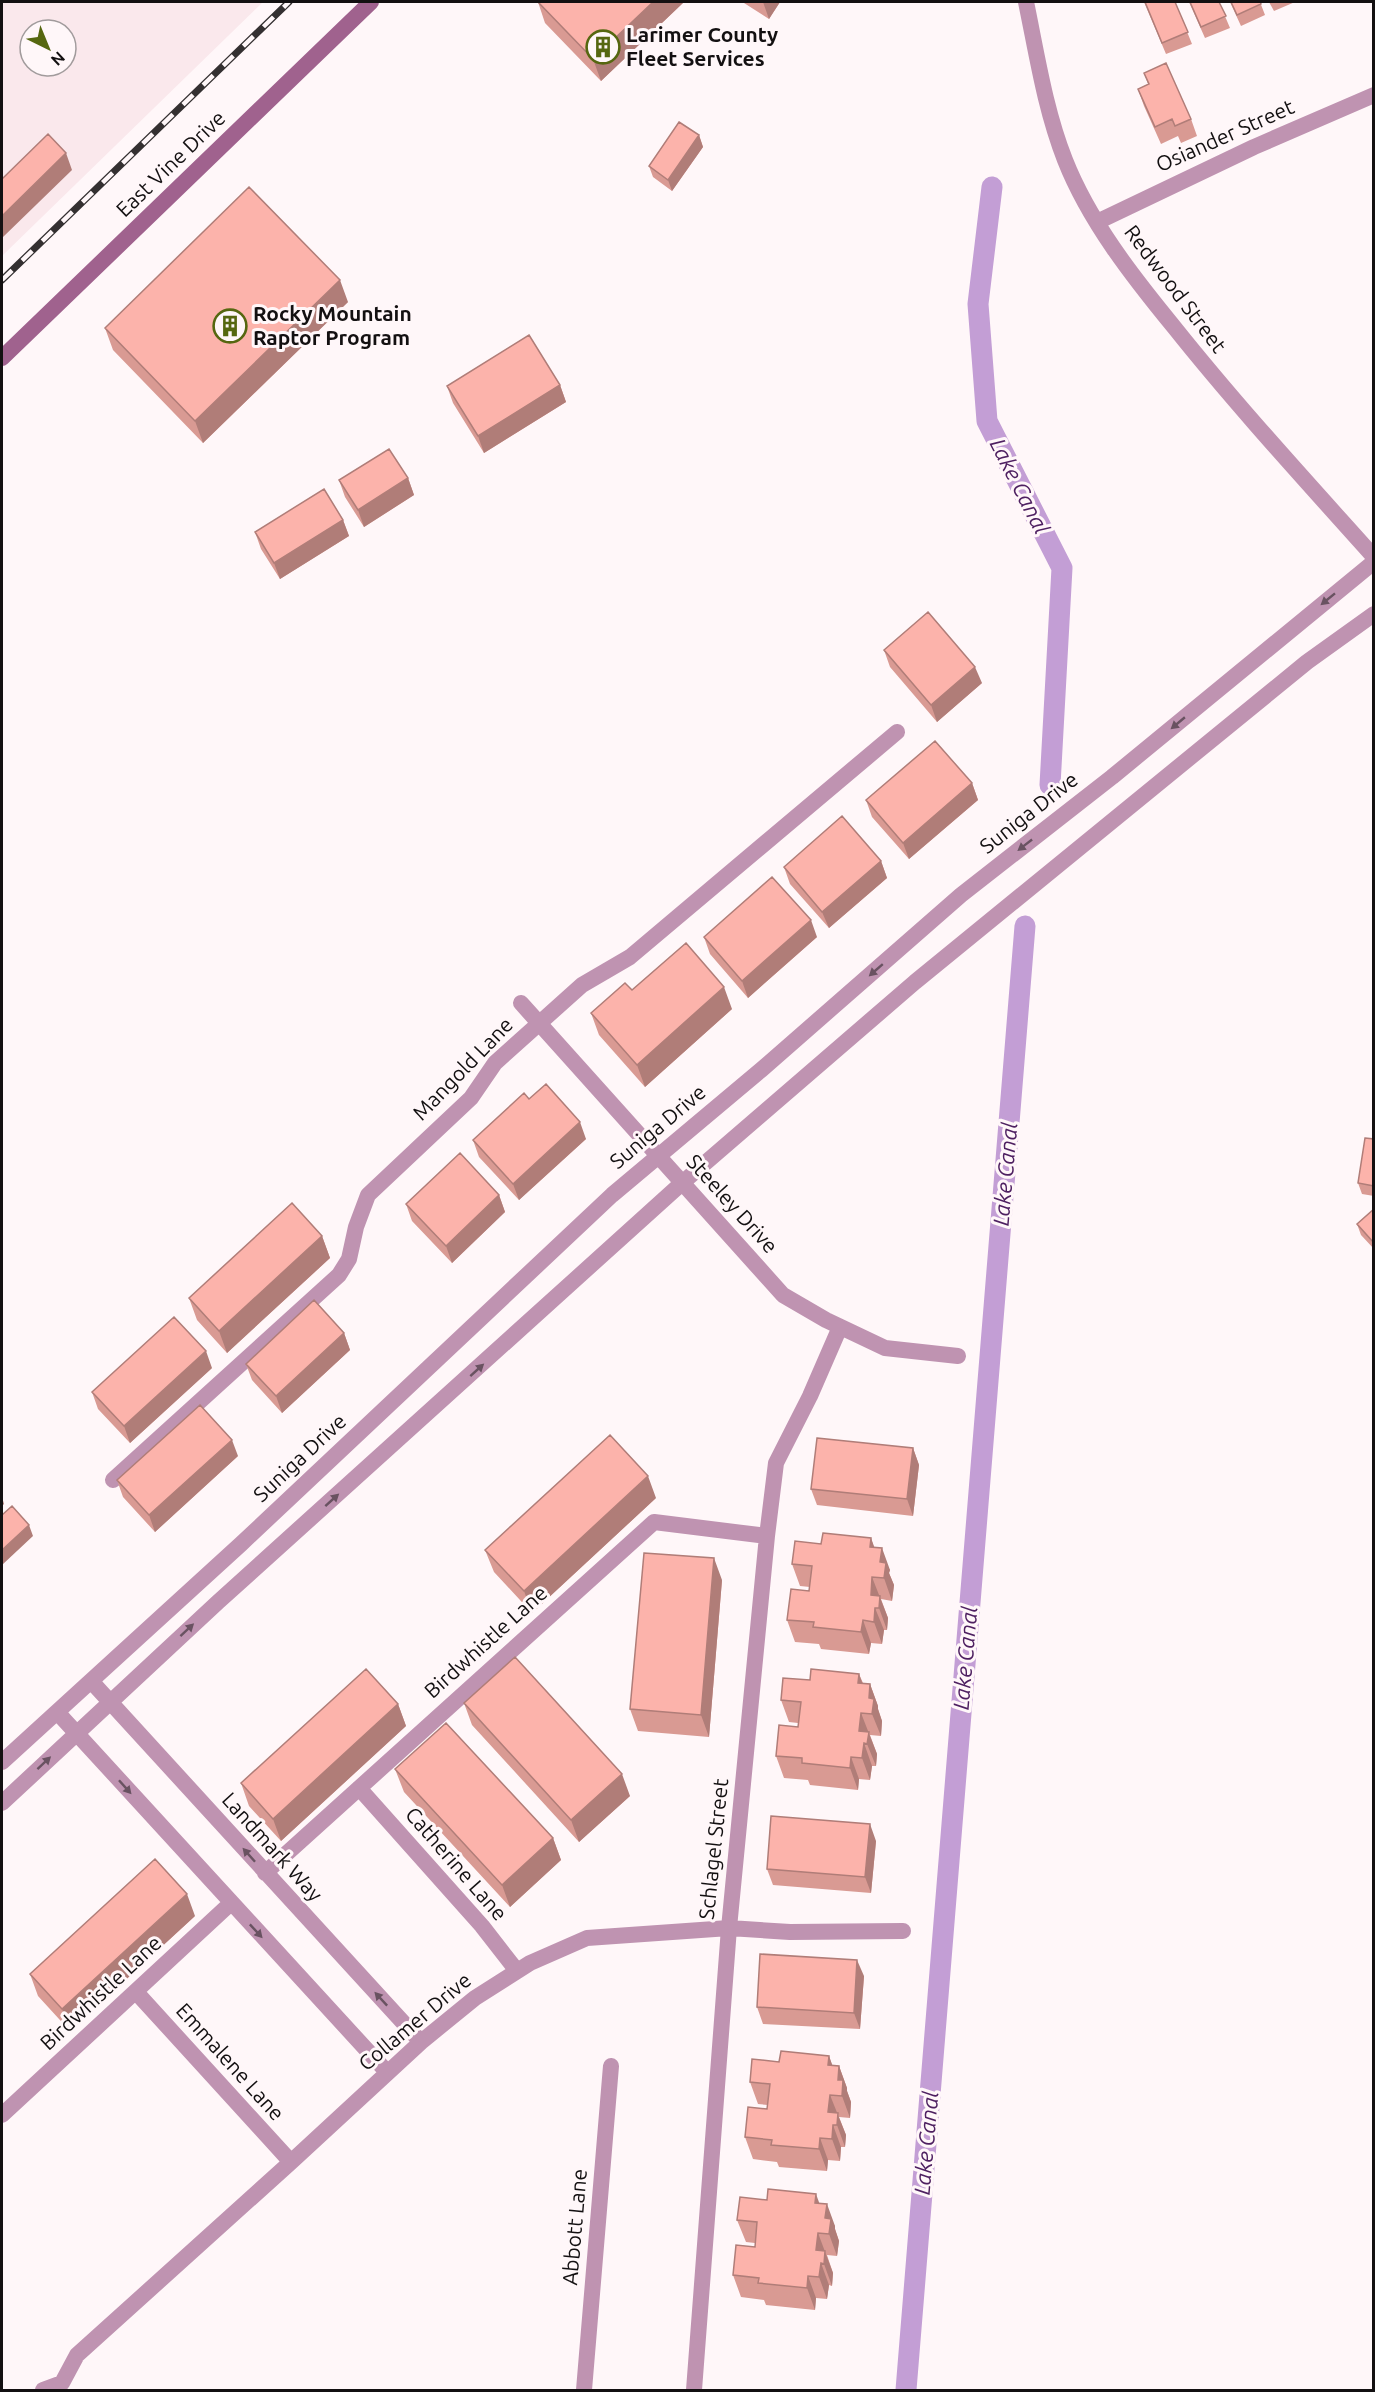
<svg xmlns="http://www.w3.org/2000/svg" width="1375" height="2392" font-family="Ubuntu,sans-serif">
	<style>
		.built { fill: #fae8ec; fill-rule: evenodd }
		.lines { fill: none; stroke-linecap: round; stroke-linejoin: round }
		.canal { stroke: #c39ed5; stroke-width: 21 }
		.minor { stroke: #bf93b1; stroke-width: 16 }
		.secondary { stroke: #a0628e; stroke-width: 16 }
		.rail-casing { stroke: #343031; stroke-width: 7 }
		.rail { stroke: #fff7f9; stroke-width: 4.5; stroke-dasharray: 14; stroke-linecap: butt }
		.wall { fill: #d99a93 }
		.shaded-wall { fill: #b07d78 }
		.building { fill: #fcb3ab; stroke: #b07d78; stroke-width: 1.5 }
		.oneway { fill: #695261 }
		.labels { text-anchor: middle; stroke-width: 6; stroke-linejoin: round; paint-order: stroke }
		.poi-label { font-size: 21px; font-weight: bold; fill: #131011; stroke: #fff7f9; text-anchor: start }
		.street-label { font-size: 21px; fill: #131011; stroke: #fff7f9 }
		.water-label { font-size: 22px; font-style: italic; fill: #4e2061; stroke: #fff7f9 }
	</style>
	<rect width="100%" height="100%" fill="#fff7f9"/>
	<path class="built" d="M2,2H263L2,256ZM30,30H66V66H30Z"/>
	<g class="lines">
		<path class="canal" d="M992,187L978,304L987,421L1062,568L1050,785
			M906,2390L1025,926"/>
		<path class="minor" d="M1026,2C1037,55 1045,109 1065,160C1089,221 1133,277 1174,327C1237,406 1306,481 1374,557
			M1097,222L1254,147L1374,95
			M521,1003L783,1295L826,1320L885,1348L958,1356
			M113,1480L339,1275L349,1259L356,1227L368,1195L471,1098L495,1063L582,985L630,957L897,732
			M91,1681L421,2042
			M57,1712L387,2072
			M2,1762L241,1544L612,1195L761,1070L961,895L1112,777L1374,562
			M359,1788L482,1926L517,1971
			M2,1803L218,1602L682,1183L915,982L1307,662L1374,614
			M265,1873L654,1522L767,1536
			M136,1992L291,2162
			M2,2115L231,1903
			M62,2383L77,2355L291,2162L421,2042L475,1998L530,1963L587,1938L729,1928L790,1932L903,1931
			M43,2390L62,2383
			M584,2390L611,2066
			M694,2390L729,1928L767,1536L776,1463L810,1396L840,1327"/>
		<path class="secondary" d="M2,358L371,2"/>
		<defs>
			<path id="rail" d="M2,280L289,2"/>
		</defs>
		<use href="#rail" class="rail-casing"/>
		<use href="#rail" class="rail"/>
	</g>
	<path class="wall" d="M538,2H684L601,81L545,23Z
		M743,2H780L769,19L744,3Z
		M1144,2H1175L1192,44L1166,54Z
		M1189,2H1219L1230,28L1205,38Z
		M1230,2H1260L1265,15L1241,26Z
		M1269,2H1295L1274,11Z
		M1144,73L1191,119L1197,136L1181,143L1178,136L1161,144L1144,106L1138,89L1148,84Z
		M699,135L703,147L672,191L653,177L649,166Z
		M348,302L203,443L113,350L105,328Z
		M560,385L566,402L484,453L453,403L447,386Z
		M408,478L414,495L364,527L345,497L339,480Z
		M343,520L349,536L280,579L261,549L255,532Z
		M884,650L982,683L937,722L890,667Z
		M972,783L978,800L909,859L872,817L866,800Z
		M881,861L887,878L829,928L790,884L784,867Z
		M704,937H817L748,998L710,954Z
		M632,990L732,1009L645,1087L599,1035L591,1013Z
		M529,1099L586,1139L519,1200L479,1157L473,1140Z
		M1374,1139V1196L1362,1194L1358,1183Z
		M499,1195L505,1212L452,1263L412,1221L406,1204Z
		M1374,1209V1249L1361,1235L1357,1224Z
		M322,1236L330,1258L227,1353L197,1320L189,1298Z
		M344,1333L350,1350L282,1413L252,1380L246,1364Z
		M212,1368L130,1443L98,1409L92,1392Z
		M913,1448L919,1465L913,1516L817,1505L811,1489Z
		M238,1456L155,1532L123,1497L117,1480Z
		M656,1498L532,1613L494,1572L485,1550Z
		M871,1538L874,1548L890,1570L889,1573L894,1585L892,1601L881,1599L888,1618L887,1630H884L882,1644L871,1643L869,1654L821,1649L819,1644L795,1642L787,1620L809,1591L810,1587L800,1586L792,1564L821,1544Z
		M722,1580L709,1737L638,1731L630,1709Z
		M859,1674L863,1683L870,1684L878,1706V1709L882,1721L881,1736L870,1735L877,1754L876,1766H872L870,1780L859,1779L858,1790L810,1785L808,1780L784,1778L776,1756L798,1727V1723L789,1722L781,1700L810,1680Z
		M464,1703L630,1796L579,1842L472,1725Z
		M398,1704L406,1726L281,1841L249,1806L241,1783Z
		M395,1769L553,1838L561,1860L510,1907L404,1792Z
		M876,1841L871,1893L773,1885L767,1869Z
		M195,1916L70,2031L38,1996L30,1974Z
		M864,1976L860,2029L763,2024L757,2007Z
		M829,2056L832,2065L839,2066L847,2088V2091L851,2102L850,2118L839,2117L846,2135L845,2147H841L840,2161L828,2160L827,2171L779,2167L777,2162L753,2159L745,2137L767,2109L768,2105L758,2104L750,2082L779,2062Z
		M767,2200L819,2203L835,2226V2229L839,2241L837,2256L827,2255L833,2273L832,2286L829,2285L827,2299L816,2298L815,2310L766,2305L764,2300L741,2297L733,2275L755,2247V2243L746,2242L737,2220Z"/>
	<path class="shaded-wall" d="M653,2H684L601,81L593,59Z
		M763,2H780L769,19Z
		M699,135L703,147L672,191L668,180Z
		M66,153L72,170L2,238V216Z
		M340,280L348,302L203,443L195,421Z
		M560,385L566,402L484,453L478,436Z
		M408,478L414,495L364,527L358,510Z
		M343,520L349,536L280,579L274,563Z
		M975,667L982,683L937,722L931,705Z
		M972,783L978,800L909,859L903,843Z
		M881,861L887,878L829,928L822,912Z
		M811,920L817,937L748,998L742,981Z
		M724,987L732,1009L645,1087L637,1065Z
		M580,1122L586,1139L519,1200L513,1184Z
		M499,1195L505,1212L452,1263L446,1246Z
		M322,1236L330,1258L227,1353L219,1331Z
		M344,1333L350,1350L282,1413L276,1396Z
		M206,1351L212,1368L130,1443L124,1426Z
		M232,1440L238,1456L155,1532L149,1515Z
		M913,1448L919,1465L913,1516L907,1499Z
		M648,1476L656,1498L532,1613L524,1591Z
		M2,1497L4,1504L2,1506Z
		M29,1525L33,1536L2,1565V1550Z
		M871,1538L879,1560L870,1547Z
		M882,1548L890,1570L889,1573L894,1585L892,1601L884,1578L880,1562Z
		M714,1558L722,1580L709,1737L701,1715Z
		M872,1577L888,1618L887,1630L879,1608H875L884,1630L882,1644L874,1622L871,1595Z
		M863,1620L871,1643L869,1654L861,1632Z
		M859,1674L867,1696L858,1683Z
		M870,1684L878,1706V1709L882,1721L881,1736L872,1714L869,1698Z
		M398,1704L406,1726L281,1841L273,1819Z
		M861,1713L877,1754L876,1766L867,1744L864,1743L872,1766L870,1780L862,1758L859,1731Z
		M851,1757L859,1779L858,1790L850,1768Z
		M622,1774L630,1796L579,1842L571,1820Z
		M870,1824L876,1841L871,1893L865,1877Z
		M553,1838L561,1860L510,1907L502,1885Z
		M187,1894L195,1916L70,2031L62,2009Z
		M857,1960L864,1976L860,2029L854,2013Z
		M829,2056L837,2078L828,2065Z
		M839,2066L847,2088V2091L851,2102L850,2118L842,2096L838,2080Z
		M830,2095L846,2135L845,2147L837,2125H833L841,2147L840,2161L832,2139L828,2112Z
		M820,2138L828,2160L827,2171L819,2149Z
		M816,2194L824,2216L815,2203Z
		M827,2204L835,2226V2229L839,2241L837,2256L829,2234L825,2218Z
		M818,2233L833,2273L832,2286L824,2264L821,2263L829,2285L827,2299L819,2277L816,2250Z
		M808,2276L816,2298L815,2310L807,2288Z"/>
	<path class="building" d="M538,2H653L593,59Z
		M1145,2H1175L1188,32L1162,43Z
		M1190,2H1219L1226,16L1201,27Z
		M1231,2H1260L1261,4L1237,15Z
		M1166,63L1191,119L1175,126L1172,119L1155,127L1138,89L1149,84L1144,73Z
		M679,122L699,135L668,180L649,166Z
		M48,134L66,153L2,216V179Z
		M249,187L340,280L195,421L105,328Z
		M529,335L560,385L478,436L447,386Z
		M389,449L408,478L358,510L339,480Z
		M324,489L343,520L274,563L255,532Z
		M928,612L975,667L931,705L884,650Z
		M935,741L972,783L903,843L866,800Z
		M842,816L881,861L822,912L784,867Z
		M772,877L811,920L742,981L704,937Z
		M686,943L724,987L637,1065L591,1013L625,983L632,990Z
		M546,1084L580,1122L513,1184L473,1140L524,1093L529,1099Z
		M1365,1138L1374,1139V1186L1358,1183Z
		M460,1153L499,1195L446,1246L406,1204Z
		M292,1203L322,1236L219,1331L189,1298Z
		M1374,1209V1243L1357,1224Z
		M314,1300L344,1333L276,1396L246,1364Z
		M174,1317L206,1351L124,1426L92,1392Z
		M200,1405L232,1440L149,1515L117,1480Z
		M610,1435L648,1476L524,1591L485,1550Z
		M817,1438L913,1448L907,1499L811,1489Z
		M12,1506L29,1525L2,1550V1515Z
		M823,1533L871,1538L870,1547L882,1548L880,1562L886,1563L884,1578L872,1577L871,1595L880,1596L879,1608H875L874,1622L863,1620L861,1632L813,1627L814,1622L787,1620L791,1589L809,1591L812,1566L792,1564L795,1541L821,1544Z
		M644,1553L714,1558L701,1715L630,1709Z
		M515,1657L622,1774L571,1820L464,1703Z
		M366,1669L398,1704L273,1819L241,1783Z
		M811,1669L859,1674L858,1683L870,1684L869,1698L874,1699L872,1714L861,1713L859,1731L869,1732L867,1744L864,1743L862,1758L851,1757L850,1768L802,1763V1758L776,1756L779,1725L798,1727L801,1702L781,1700L783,1678L810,1680Z
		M446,1723L553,1838L502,1885L395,1769Z
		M771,1816L870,1824L865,1877L767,1869Z
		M155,1859L187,1894L62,2009L30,1974Z
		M760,1954L857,1960L854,2013L757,2007Z
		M781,2051L829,2056L828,2065L839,2066L838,2080H843L842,2096L830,2095L828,2112L838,2113L837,2125H833L832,2139L820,2138L819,2149L771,2145L772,2140L745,2137L748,2107L767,2109L770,2084L750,2082L752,2059L779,2062Z
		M768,2189L816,2194L815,2203L827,2204L825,2218L831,2219L829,2234L818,2233L816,2250L825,2251L824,2264L821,2263L819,2277L808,2276L807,2288L758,2283L759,2278L733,2275L736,2245L755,2247L757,2222L737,2220L740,2197L767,2200Z"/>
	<defs><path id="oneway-solid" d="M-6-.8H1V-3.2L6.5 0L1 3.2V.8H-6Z" transform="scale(1.5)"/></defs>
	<g class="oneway">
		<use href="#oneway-solid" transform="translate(1328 599) rotate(141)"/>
		<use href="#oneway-solid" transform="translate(1178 723) rotate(140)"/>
		<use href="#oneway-solid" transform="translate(1025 845) rotate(142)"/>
		<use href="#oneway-solid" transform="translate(876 970) rotate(139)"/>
		<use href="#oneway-solid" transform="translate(477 1370) rotate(-42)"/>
		<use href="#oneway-solid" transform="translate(332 1500) rotate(-42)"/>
		<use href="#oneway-solid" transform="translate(187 1630) rotate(-43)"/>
		<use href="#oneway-solid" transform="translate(44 1763) rotate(-43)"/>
		<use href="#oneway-solid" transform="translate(125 1787) rotate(48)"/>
		<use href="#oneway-solid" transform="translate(249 1855) rotate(-132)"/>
		<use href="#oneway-solid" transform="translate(256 1931) rotate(47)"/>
		<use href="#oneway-solid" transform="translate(381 1999) rotate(-133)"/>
	</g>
	<defs>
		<symbol id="building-ring" viewBox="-11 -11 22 22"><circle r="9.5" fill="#fff7f9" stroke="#566710" stroke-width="1.5"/><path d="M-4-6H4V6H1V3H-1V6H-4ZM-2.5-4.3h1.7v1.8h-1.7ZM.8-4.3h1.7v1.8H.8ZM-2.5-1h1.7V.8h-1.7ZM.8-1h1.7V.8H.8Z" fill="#566710"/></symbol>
	</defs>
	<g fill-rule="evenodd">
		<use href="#building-ring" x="584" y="28" width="38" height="38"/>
		<use href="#building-ring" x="211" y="307" width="38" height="38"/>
	</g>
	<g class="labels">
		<g class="poi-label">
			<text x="626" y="42">Larimer County<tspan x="626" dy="24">Fleet Services</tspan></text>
			<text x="253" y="321">Rocky Mountain<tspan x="253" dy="24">Raptor Program</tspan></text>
		</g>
		<g class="street-label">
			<text transform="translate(1225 136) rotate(-24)" y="7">Osiander Street</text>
			<text transform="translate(171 164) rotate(-44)" y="7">East Vine Drive</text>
			<text transform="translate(1175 289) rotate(53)" y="7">Redwood Street</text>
			<text transform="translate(1029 813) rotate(-38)" y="7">Suniga Drive</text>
			<text transform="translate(463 1069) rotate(-46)" y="7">Mangold Lane</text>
			<text transform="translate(658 1127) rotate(-40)" y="7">Suniga Drive</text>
			<text transform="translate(732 1204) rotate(48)" y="7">Steeley Drive</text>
			<text transform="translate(300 1458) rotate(-43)" y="7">Suniga Drive</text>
			<text transform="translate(486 1642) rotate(-42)" y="7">Birdwhistle Lane</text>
			<text transform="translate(272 1847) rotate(48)" y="7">Landmark Way</text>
			<text transform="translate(714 1849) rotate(-84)" y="7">Schlagel Street</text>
			<text transform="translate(456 1864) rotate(49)" y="7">Catherine Lane</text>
			<text transform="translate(101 1993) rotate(-43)" y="7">Birdwhistle Lane</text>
			<text transform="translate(415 2022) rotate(-40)" y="7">Collamer Drive</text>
			<text transform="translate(230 2062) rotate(48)" y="7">Emmalene Lane</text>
			<text transform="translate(575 2227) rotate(-85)" y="7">Abbott Lane</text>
		</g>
		<g class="water-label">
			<text transform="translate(1020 486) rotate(63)" y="8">Lake Canal</text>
			<text transform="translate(1005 1174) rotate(-85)" y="8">Lake Canal</text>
			<text transform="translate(965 1658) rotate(-85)" y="8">Lake Canal</text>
			<text transform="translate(926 2143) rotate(-85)" y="8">Lake Canal</text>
		</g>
	</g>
	<rect width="1375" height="2392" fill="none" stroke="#131011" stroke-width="6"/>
	<g transform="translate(48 48) rotate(137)"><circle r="28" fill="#fff7f9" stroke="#a19b9c" stroke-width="1.5"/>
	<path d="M0-4.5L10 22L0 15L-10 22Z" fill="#566710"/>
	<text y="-9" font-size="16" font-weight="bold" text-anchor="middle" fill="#131011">N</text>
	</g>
</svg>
